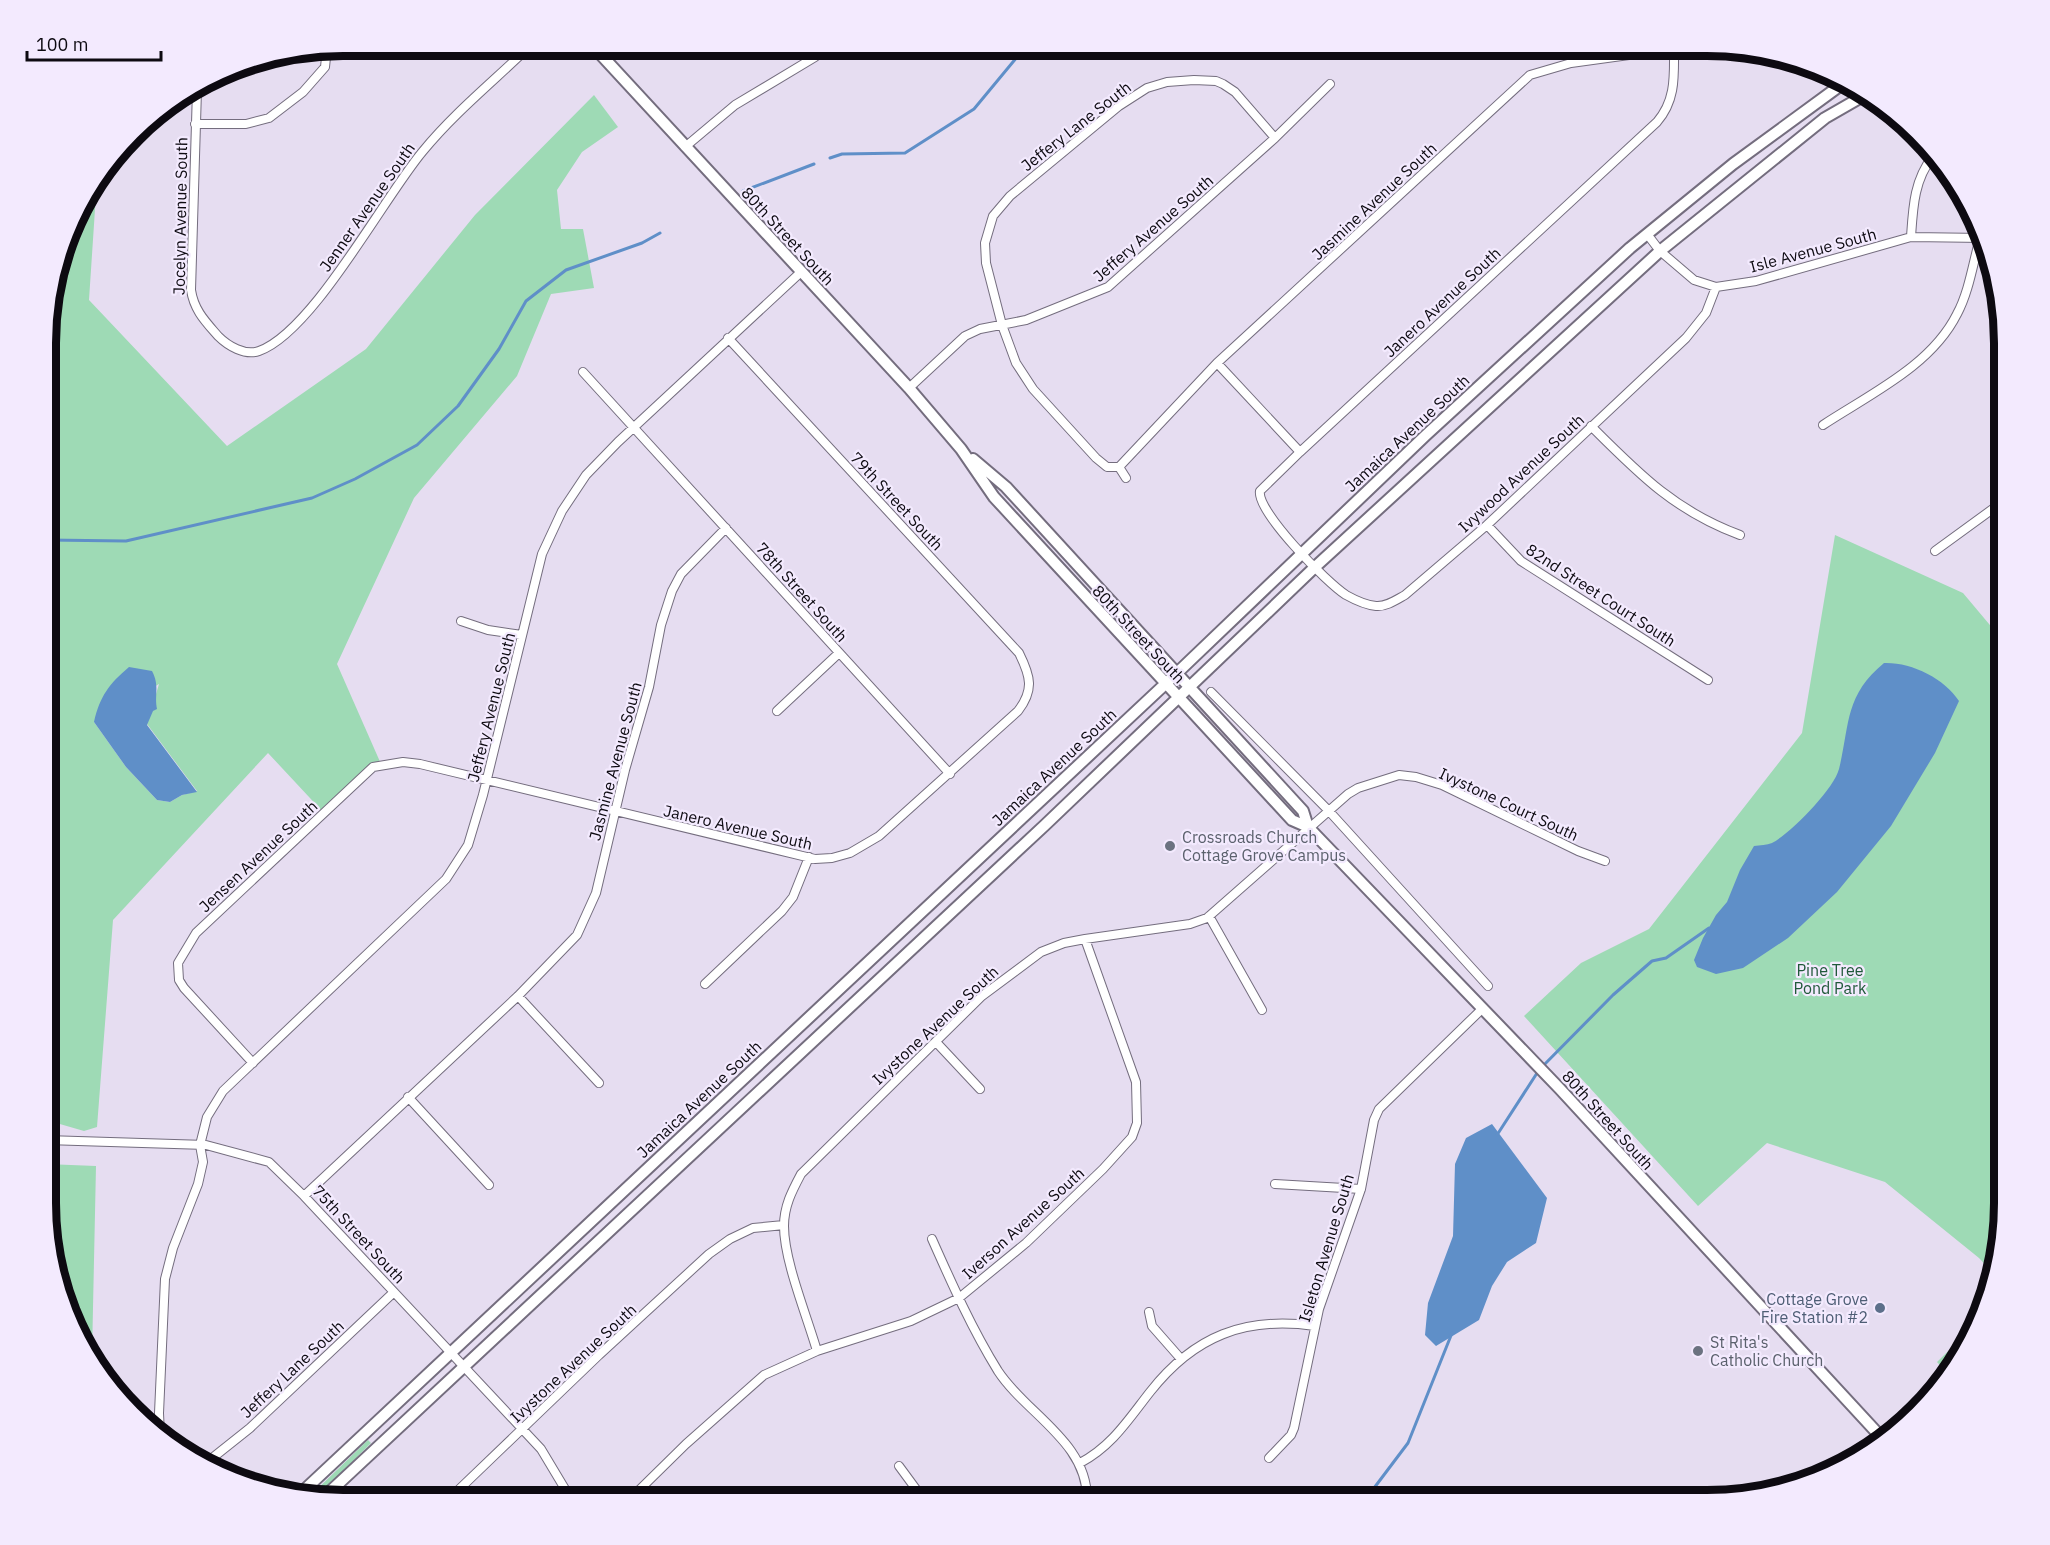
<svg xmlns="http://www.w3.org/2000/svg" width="2050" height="1545" font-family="'IBM Plex Sans',sans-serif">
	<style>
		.green { fill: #9edab5; fill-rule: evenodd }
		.water { fill: #5f8fc8 }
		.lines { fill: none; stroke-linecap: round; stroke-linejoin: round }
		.stream { stroke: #5f8fc8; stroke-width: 3 }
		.street-casing { stroke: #746d7e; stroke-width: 10 }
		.secondary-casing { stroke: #746d7e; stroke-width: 14 }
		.street { stroke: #fff; stroke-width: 8 }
		.secondary { stroke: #fff; stroke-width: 10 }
		.worship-dot { fill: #6b7280; stroke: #f3eafe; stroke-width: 2 }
		.service-dot { fill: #5c6f8a; stroke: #f3eafe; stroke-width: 2 }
		.labels { text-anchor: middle; stroke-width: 4.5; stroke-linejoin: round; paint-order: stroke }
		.street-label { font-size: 16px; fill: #0d0a11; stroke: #f3eafe }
		.worship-label { font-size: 16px; fill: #5b616d; stroke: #f3eafe; text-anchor: start }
		.park-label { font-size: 16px; fill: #20593a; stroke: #f3eafe }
		.service-label { font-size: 16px; fill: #4e5e75; stroke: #f3eafe; text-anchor: end }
		.rim { fill: none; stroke: #0d0a11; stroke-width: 8 }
	</style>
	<rect width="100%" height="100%" fill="#e6ddf1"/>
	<path class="green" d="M594,95L618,127L582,152L557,190L561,229H583L594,288L551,294L517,376L414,498L337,664L381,764L323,812L268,753L113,920L97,1127L84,1131L46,1120L48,303L85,194L97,179L89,300L227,446L366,349L475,215ZM159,684L147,724L197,791L182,795L170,802L157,800L126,767L94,722Z
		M1835,535L1963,593L2005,643L2004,1222L1993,1273L1979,1258L1885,1182L1767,1143L1698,1206L1524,1016L1581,963L1649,929L1802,733Z
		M46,1164L96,1166L92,1355L76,1334L46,1222Z
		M1981,1319L1947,1373L1937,1362Z
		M368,1440L371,1443L316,1498L310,1496Z"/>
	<path class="water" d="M394,45H423L409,58H397Z
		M1884,663C1911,662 1944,678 1959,701L1935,753L1891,826L1837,892L1788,938L1743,968L1716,974L1697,967L1694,960L1703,938L1716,915L1727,902L1740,870L1754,846C1760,845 1767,845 1772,843C1790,834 1834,789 1839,769C1850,725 1844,696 1884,663Z
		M129,667L152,671C160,686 154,695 157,709L153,711L147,725L197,792L182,795L170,802L157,800L126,767L94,722C100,696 109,684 129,667Z
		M1492,1124L1547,1198L1536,1243L1507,1262L1492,1286L1479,1320L1436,1346L1425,1335L1428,1303L1453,1236L1455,1164L1466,1138Z"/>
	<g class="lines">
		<path class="stream" d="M830,158L842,154L905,153L974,109L1027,45
			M743,191L814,164
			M47,540L126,541L312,498L355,479L417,445L458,406L499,349L526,301L566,270L642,243L660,233
			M1497,1135L1539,1070L1613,995L1652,961L1666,958L1709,928
			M1365,1500L1408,1443L1452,1333"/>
		<defs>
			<path id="street" d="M1674,49C1674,76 1676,100 1657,122L1300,452L1260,491C1256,511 1327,583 1346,595C1355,600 1365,605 1376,606C1386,607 1396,600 1405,595L1487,525L1686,338L1706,313L1716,287
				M197,90L191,290C194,310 205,321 218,336C228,346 245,356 259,351C313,332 384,197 423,151C455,112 495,80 531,45
				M195,124H246L269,118L303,92L325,67L327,48
				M685,147L735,105L815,57L829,45
				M1647,234L1660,251L1694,280L1716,287L1756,281L1911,237L1984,238
				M1911,237C1913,207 1914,180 1933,156
				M1217,363L1300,452
				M583,372L950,774
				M909,388L965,336L980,329L1026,320L1108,287L1275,138L1330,84
				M1823,425C1870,394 1931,366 1957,314C1969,292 1973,263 1980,238
				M1591,426C1639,474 1675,511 1740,535
				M1119,467L1217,363L1530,75L1571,63L1694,46
				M1119,467H1107L1096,458L1033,389L1016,363L1002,325L986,263L985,243L993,216L1010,196L1119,106L1147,88L1167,82L1194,80L1216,81L1223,84L1235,92L1275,138
				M1119,467L1126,478
				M1487,525L1521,561L1708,680
				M1935,551L2005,500
				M461,621L488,630L522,635
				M1211,692L1328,810L1488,986
				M777,711L839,653
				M1209,916L1262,1010
				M705,984L782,911L793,897L809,857
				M518,996L599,1083
				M936,1042L980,1089
				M253,1063L184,988L179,980L178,963L196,933L373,767L403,762L420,764L815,859L832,858L850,853L879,836L1018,711C1034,690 1031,677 1019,653L728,338
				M408,1097L489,1185
				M46,1140L206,1145L269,1162L304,1196L541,1449L571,1499
				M1275,1184L1361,1189
				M304,1196L518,996L577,935L596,893L625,770L649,687L661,625L672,591L681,574L726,528
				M932,1239C952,1284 972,1329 998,1371C1026,1414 1088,1442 1087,1500
				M1149,1312L1152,1326L1181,1359
				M817,1351C807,1316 784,1261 784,1226C784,1206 792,1191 801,1174L982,996L1041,952L1064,943L1085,939L1190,924L1207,918L1348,794L1358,788L1399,775L1416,777L1442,785L1578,851L1605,861
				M160,1435L159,1413L165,1279L173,1248L198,1184L203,1162L200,1145L207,1117L223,1091L446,879L468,845L483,795L542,554L562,511L586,475L618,442L801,272
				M1269,1458L1291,1435L1294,1428L1319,1309L1361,1189L1374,1120L1379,1109L1482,1009
				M206,1463L250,1428L394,1292
				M1080,1463C1112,1446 1128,1420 1150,1392C1194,1336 1245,1316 1315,1326
				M899,1466L924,1500
				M449,1499L599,1355L709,1254L730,1239L753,1228L784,1225
				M629,1500L686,1444L764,1375L817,1351L911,1321L959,1298L1026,1243L1103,1169L1132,1137L1137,1123L1136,1082L1085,939"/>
			<path id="secondary" d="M592,45L909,388L961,449L994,497L1292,820L1308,827L1560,1089L1881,1437
				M973,459L1006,487L1303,811L1308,827
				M300,1494L1177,673L1426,435L1630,248L1733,164L1845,82
				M322,1499L1045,825L1315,567L1660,251L1825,118L1865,95"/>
		</defs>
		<use href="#street" class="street-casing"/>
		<use href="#secondary" class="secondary-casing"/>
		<use href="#street" class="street"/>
		<use href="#secondary" class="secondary"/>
	</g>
	<g class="worship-dot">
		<circle cx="1170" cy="846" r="6"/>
		<circle cx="1698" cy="1351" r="6"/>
	</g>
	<circle class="service-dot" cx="1880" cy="1308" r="6"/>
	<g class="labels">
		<g class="street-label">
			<text transform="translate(1076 126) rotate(-38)" y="6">Jeffery Lane South</text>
			<text transform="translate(1374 201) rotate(-43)" y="6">Jasmine Avenue South</text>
			<text transform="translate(367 207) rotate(-55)" y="6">Jenner Avenue South</text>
			<text transform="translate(180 216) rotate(-89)" y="6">Jocelyn Avenue South</text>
			<text transform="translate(1153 228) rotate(-41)" y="6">Jeffery Avenue South</text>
			<text transform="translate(788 236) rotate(47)" y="6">80th Street South</text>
			<text transform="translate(1813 250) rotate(-15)" y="6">Isle Avenue South</text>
			<text transform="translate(1442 302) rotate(-43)" y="6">Janero Avenue South</text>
			<text transform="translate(1407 433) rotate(-43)" y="6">Jamaica Avenue South</text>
			<text transform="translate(1521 473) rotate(-43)" y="6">Ivywood Avenue South</text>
			<text transform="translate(897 501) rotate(47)" y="6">79th Street South</text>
			<text transform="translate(802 592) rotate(48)" y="6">78th Street South</text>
			<text transform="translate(1601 595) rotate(33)" y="6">82nd Street Court South</text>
			<text transform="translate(1139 634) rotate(47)" y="6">80th Street South</text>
			<text transform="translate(491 707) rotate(-76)" y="6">Jeffery Avenue South</text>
			<text transform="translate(615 761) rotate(-75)" y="6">Jasmine Avenue South</text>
			<text transform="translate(1054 767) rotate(-43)" y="6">Jamaica Avenue South</text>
			<text transform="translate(1509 804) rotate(25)" y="6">Ivystone Court South</text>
			<text transform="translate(738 827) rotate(13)" y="6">Janero Avenue South</text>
			<text transform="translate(258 856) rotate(-43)" y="6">Jensen Avenue South</text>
			<text transform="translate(935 1025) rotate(-43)" y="6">Ivystone Avenue South</text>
			<text transform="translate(699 1099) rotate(-43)" y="6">Jamaica Avenue South</text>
			<text transform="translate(1608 1120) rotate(48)" y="6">80th Street South</text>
			<text transform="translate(1023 1223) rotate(-42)" y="6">Iverson Avenue South</text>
			<text transform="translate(359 1234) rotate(47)" y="6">75th Street South</text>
			<text transform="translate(1326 1248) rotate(-73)" y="6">Isleton Avenue South</text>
			<text transform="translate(573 1363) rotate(-43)" y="6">Ivystone Avenue South</text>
			<text transform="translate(292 1369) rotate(-43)" y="6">Jeffery Lane South</text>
		</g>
		<g class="worship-label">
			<text x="1182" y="843">Crossroads Church<tspan x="1182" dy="18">Cottage Grove Campus</tspan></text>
			<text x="1710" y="1348">St Rita's<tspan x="1710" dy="18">Catholic Church</tspan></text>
		</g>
		<g class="park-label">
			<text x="1830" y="976">Pine Tree<tspan x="1830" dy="18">Pond Park</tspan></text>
		</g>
		<g class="service-label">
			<text x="1868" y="1305">Cottage Grove<tspan x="1868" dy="18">Fire Station #2</tspan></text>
		</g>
	</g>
	<path d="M0 0H2050V1545H0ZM343 56H1707A287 287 0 0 1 1994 343V1203A287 287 0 0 1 1707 1490H343A287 287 0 0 1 56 1203V343A287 287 0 0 1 343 56Z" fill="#f3eafe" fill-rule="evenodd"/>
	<path class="rim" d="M343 56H1707A287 287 0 0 1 1994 343V1203A287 287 0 0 1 1707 1490H343A287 287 0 0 1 56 1203V343A287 287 0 0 1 343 56Z"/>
	<path d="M27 51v9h134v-9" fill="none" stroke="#0d0a11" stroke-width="3"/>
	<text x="36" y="51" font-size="18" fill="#0d0a11" stroke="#f3eafe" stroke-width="4.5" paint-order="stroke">100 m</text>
</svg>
